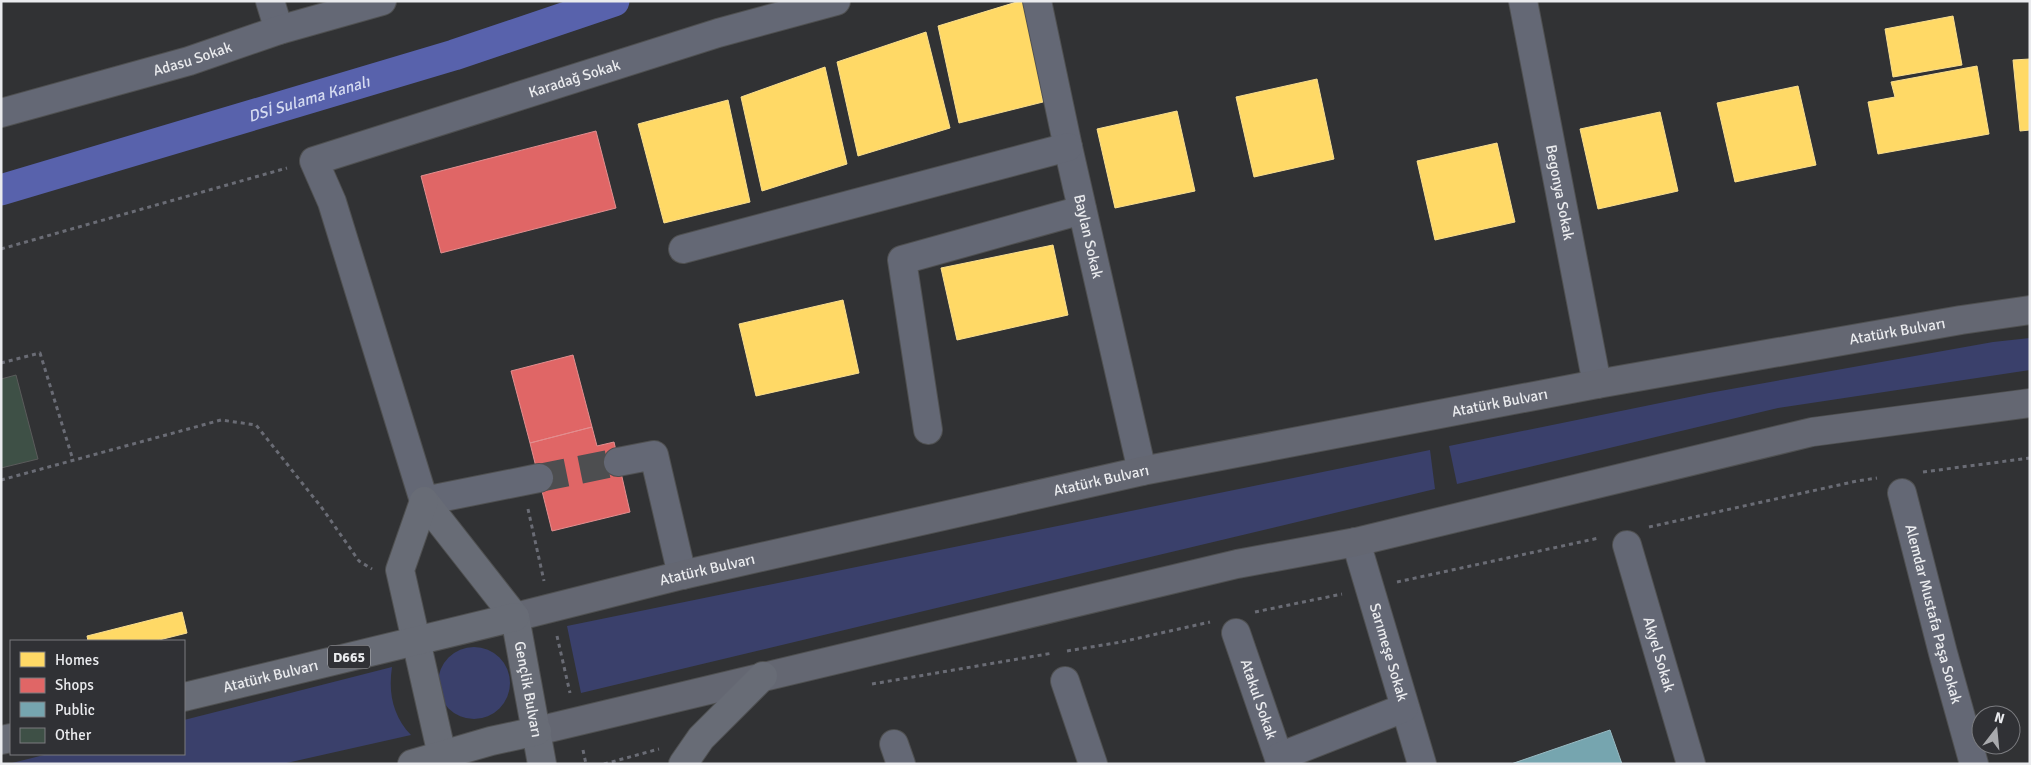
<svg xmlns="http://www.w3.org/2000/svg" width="2031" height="765" font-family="Signika,sans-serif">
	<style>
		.green { fill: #3a406b }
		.homes { fill: #ffd966; stroke: #f9de8f }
		.shops { fill: #e06666; stroke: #e38e8f }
		.public { fill: #76a5af; stroke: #99bac2 }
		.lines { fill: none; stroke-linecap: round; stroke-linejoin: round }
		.canal { stroke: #5862ac; stroke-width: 31 }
		.building { fill: #3e5046; stroke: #5a5b5b }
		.minor-tunnel { stroke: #4d4e50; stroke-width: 28; stroke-dasharray: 28 14; stroke-linecap: butt }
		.minor-casing { stroke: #4f5051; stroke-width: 30 }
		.major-casing { stroke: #4f5051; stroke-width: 30 }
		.highway-casing { stroke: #4f5051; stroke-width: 30 }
		.path { stroke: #6a6c75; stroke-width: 3; stroke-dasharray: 4 4; stroke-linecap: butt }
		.minor { stroke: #646875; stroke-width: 28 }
		.major { stroke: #646772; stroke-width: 28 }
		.highway { stroke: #686c76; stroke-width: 28 }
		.labels { text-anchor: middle; stroke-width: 5; stroke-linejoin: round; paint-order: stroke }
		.shield { fill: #303135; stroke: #b2b3b6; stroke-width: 1 }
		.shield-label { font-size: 14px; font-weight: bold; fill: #eaebee }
		.street-label { font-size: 15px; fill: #eaebee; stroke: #303135 }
		.water-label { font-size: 16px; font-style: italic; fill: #d4daf0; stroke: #303135 }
	</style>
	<rect width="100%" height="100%" fill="#313234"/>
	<path class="green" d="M2030,338V370L1778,408L1457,484L1449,446L1709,393L1993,342Z
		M1430,450L1435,489L581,693L567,626Z
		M438 683a36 36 0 1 1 72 0a36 36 0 1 1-72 0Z
		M392,667C388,693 393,716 411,735L282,764H8L48,754H184V720Z"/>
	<path class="homes" d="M1020,1H1025L1043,102L959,123L938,26Z
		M1953,16L1962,65L1893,77L1885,29Z
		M926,32L950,128L858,156L837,62Z
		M2030,59V130L2020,131L2013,60Z
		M1977,66L1989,134L1878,154L1868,102L1895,97L1891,82Z
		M825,67L847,164L762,191L741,97Z
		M1317,79L1334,159L1254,177L1236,97Z
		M1798,86L1816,165L1735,182L1717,103Z
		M728,100L750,202L664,223L638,124Z
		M1177,111L1195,191L1115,208L1097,129Z
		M1660,112L1678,191L1598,209L1580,129Z
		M1497,143L1515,222L1435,240L1417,161Z
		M1053,245L1068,315L957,340L941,268Z
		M843,300L859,373L756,396L739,324Z
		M182,612L187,633L155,641H88L87,636Z"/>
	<path class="shops" d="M596,131L616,208L441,253L421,176Z
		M573,355L592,427L530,443L511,371Z
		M592,427L597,446L614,442L630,512L552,531L530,443Z"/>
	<path class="public" d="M1610,730L1622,764H1511Z"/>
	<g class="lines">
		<path class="canal" id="s1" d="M1,190L454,55L614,1"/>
	</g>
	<path class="building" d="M16,375L38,459L1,468V379Z"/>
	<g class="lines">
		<path class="minor-tunnel" d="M539,478L618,462"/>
		<defs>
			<g id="minor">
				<path d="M270,1L279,30"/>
				<path id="s2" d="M1037,1L1068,147L1142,471"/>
				<path id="s3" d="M1523,1L1597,384"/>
				<path id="s4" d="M1,113L189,61L279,30L382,1"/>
				<path d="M683,249L1068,147"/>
				<path d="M928,430L902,260L1082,210"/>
				<path d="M618,462L654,455L682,575"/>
				<path id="s5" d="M539,478L424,501L332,202L314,161L718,33L836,1"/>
				<path id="s6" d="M1902,493L1943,653L1974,764"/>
				<path id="s7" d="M1356,542L1422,764"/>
				<path id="s8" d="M1627,545L1691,764"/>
				<path id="s9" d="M1236,633L1281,764"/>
				<path d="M1065,681L1093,764"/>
				<path d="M894,744L901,764"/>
				<path d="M1279,757L1404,708"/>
			</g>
			<g id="major">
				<path id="s10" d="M515,617L682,575L1142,471L1597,384L1961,320L2030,310"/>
				<path d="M537,731L1237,564L1356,542L1812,432L2030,403"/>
			</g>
			<g id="highway">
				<path id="s11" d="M424,501L515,617L542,764"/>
				<path d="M424,501L400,570L444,764"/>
				<path id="s12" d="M184,697L515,617"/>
				<path d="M1,740L11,738"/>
				<path d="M412,764L491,741L537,731"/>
				<path d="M683,764L701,738L763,676"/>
			</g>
		</defs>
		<use href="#minor" class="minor-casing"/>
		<use href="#major" class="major-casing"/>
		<use href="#highway" class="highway-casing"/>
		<path class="path" d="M1,249L287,168
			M1,363L40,353L73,460
			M1923,472L2030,458
			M1,480L221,420L256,425L322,508L359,561L372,569
			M528,509L544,581
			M1649,527L1857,481L1877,478
			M1397,582L1599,538
			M1255,612L1342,594
			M557,636L570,693
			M1067,651L1121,642L1210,622
			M872,684L1053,653
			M583,750L586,764
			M604,764L659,749"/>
		<use href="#minor" class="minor"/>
		<use href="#major" class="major"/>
		<use href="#highway" class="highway"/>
	</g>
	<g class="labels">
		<rect class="shield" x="328" y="645.5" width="42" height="23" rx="4"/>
		<g class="shield-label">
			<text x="349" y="662">D665</text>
		</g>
		<g class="street-label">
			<text dy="5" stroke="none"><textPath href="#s4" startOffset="199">Adasu Sokak</textPath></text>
			<text dy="5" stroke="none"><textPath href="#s5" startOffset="748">Karadağ Sokak</textPath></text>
			<text dy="5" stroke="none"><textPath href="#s3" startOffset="195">Begonya Sokak</textPath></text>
			<text dy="5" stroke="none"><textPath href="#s2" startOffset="241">Baylan Sokak</textPath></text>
			<text dy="5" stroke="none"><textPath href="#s10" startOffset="1412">Atatürk Bulvarı</textPath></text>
			<text dy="5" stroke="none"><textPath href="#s10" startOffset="1008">Atatürk Bulvarı</textPath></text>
			<text dy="5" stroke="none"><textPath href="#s10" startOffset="602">Atatürk Bulvarı</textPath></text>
			<text dy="5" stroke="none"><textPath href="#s10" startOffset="198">Atatürk Bulvarı</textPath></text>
			<text dy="5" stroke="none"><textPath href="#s6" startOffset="125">Alemdar Mustafa Paşa Sokak</textPath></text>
			<text dy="5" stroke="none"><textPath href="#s7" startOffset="115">Sarımeşe Sokak</textPath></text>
			<text dy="5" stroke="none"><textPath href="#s8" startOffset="114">Akyel Sokak</textPath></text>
			<text dy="5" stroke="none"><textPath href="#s12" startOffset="89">Atatürk Bulvarı</textPath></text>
			<text dy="5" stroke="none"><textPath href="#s11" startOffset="221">Gençlik Bulvarı</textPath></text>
			<text dy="5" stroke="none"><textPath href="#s9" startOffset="70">Atakul Sokak</textPath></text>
		</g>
		<g class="water-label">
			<text dy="6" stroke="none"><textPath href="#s1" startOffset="321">DSİ Sulama Kanalı</textPath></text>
		</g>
	</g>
	<rect width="2031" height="765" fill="none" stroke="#eaebee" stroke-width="5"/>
	<rect x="10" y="640" width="175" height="115" fill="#303135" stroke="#7a7b7f"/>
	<rect x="20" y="652" width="25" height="15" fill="#ffd966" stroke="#7a7b7f"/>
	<text x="55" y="665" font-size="15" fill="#eaebee">Homes</text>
	<rect x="20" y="678" width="25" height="15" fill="#e06666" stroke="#7a7b7f"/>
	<text x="55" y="690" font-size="15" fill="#eaebee">Shops</text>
	<rect x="20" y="702" width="25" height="15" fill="#76a5af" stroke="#7a7b7f"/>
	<text x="55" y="715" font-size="15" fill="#eaebee">Public</text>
	<rect x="20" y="728" width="25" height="15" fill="#3e5046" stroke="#7a7b7f"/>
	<text x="55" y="740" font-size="15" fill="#eaebee">Other</text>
	<g transform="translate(1996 730) rotate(16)"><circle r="24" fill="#303135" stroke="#7a7b7f"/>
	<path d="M0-4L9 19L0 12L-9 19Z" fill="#a9aaad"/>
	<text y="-8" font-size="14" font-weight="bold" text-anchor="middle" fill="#eaebee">N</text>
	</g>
</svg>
